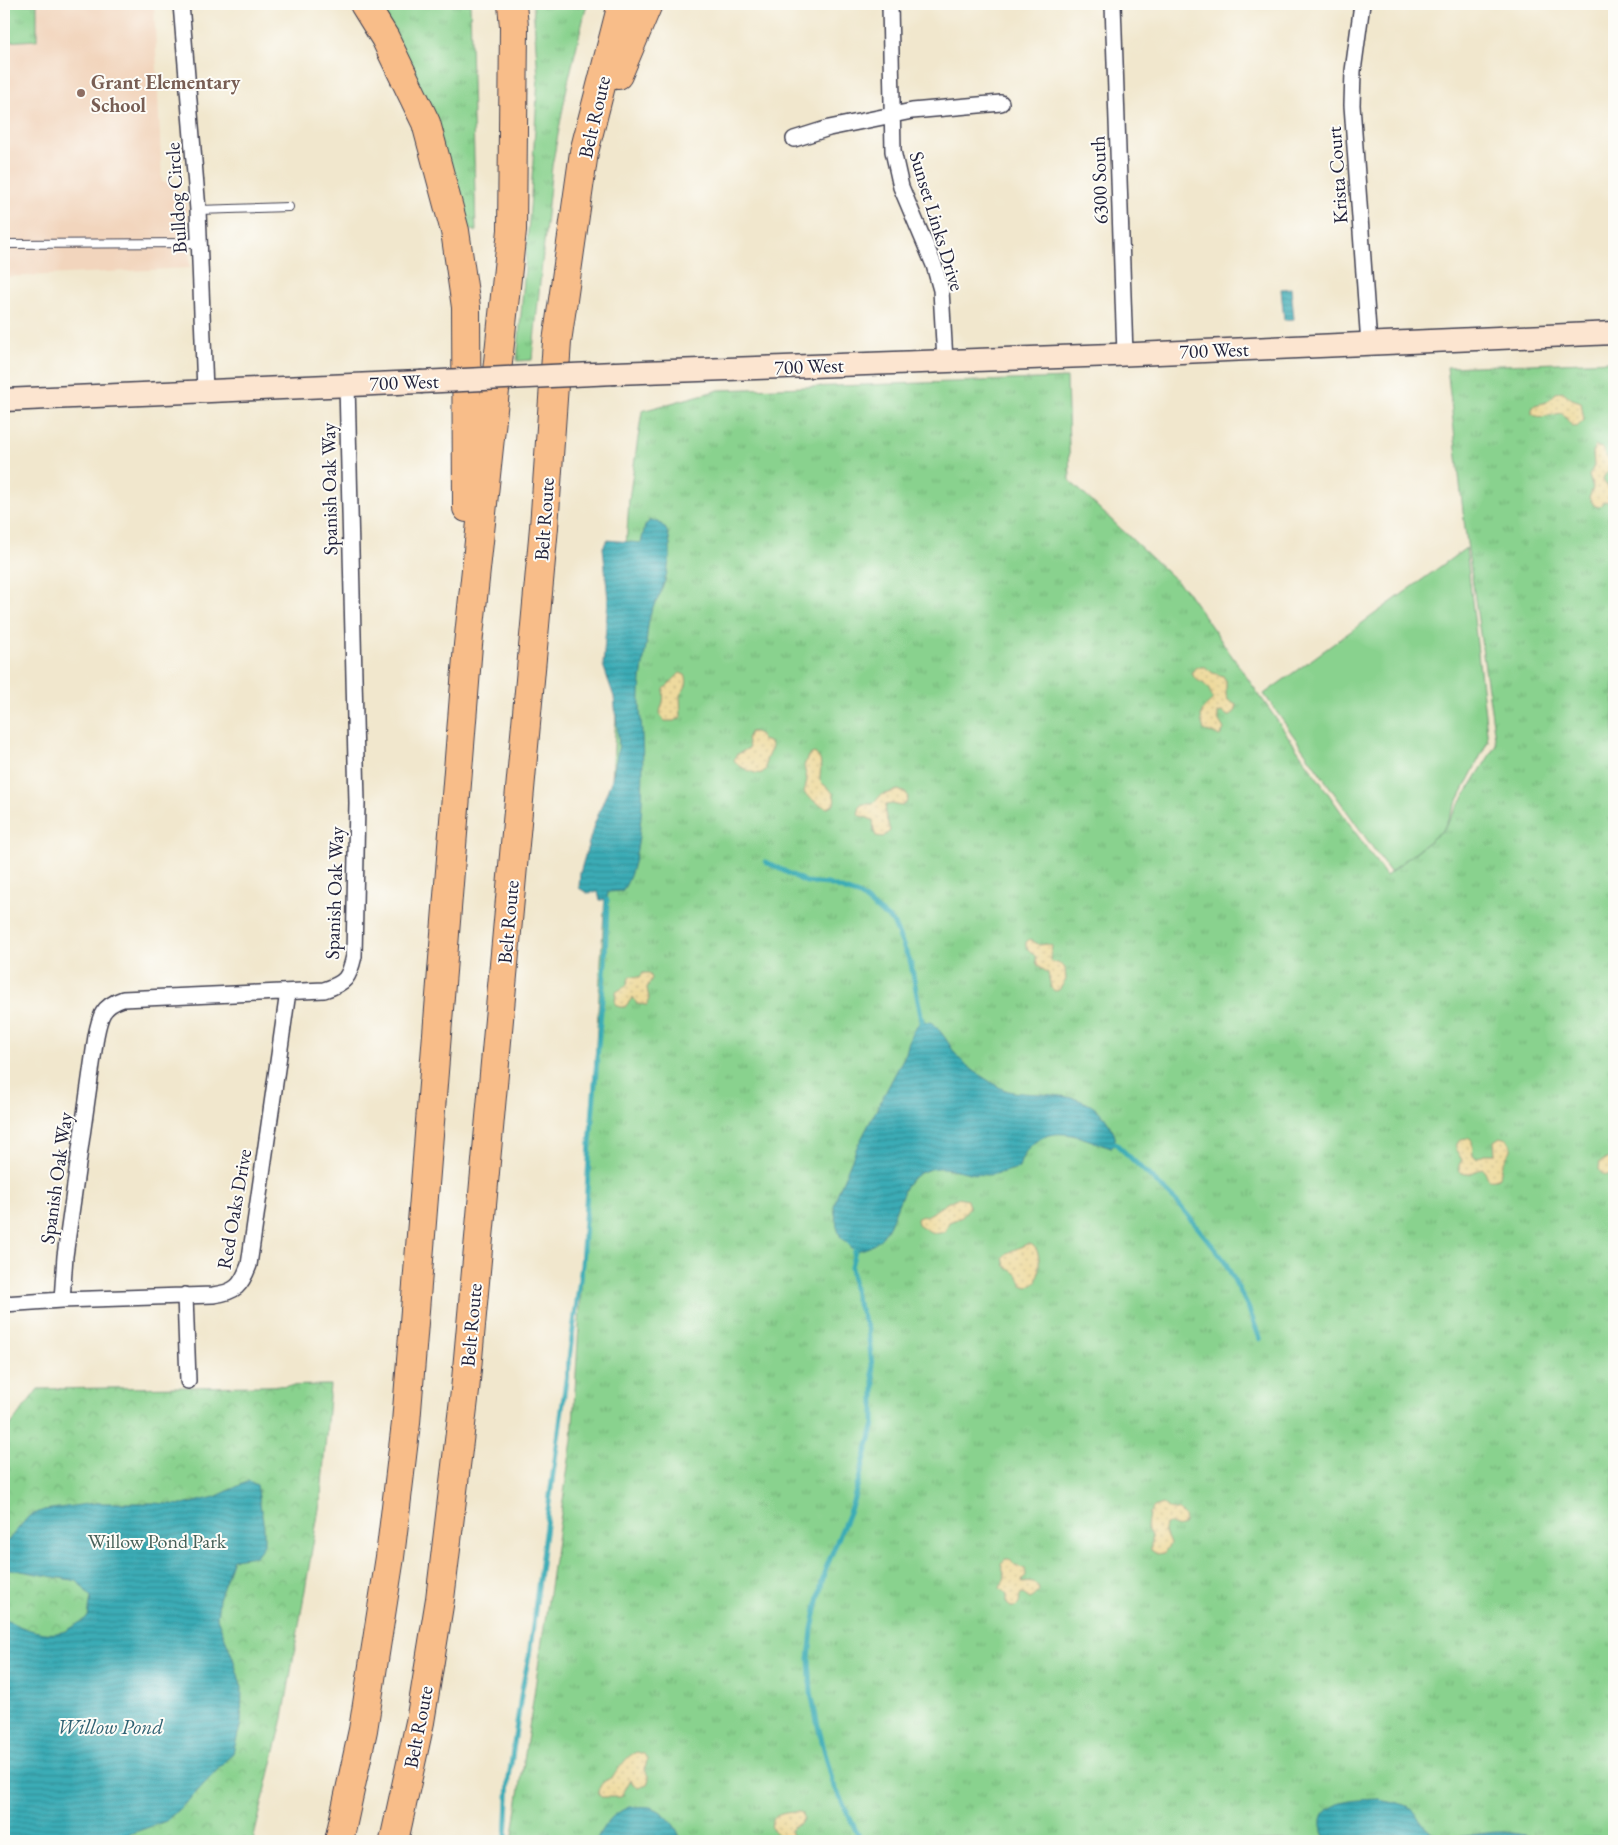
<svg xmlns="http://www.w3.org/2000/svg" width="1618" height="1845" font-family="'EB Garamond',serif">
	<style>
		.built { fill: #f2d5bd }
		.grass { fill: url(#grass-tufts); stroke: #567a64 }
		.sand { fill: url(#sand-dots); stroke: #887e6c }
		.park { fill: url(#park-crowns); stroke: #567a64 }
		.garden { fill: #89d28e; stroke: #567a64 }
		.water { fill: url(#water-rules); stroke: #2e6778 }
		.lines { fill: none; stroke-linecap: round; stroke-linejoin: round }
		.stream { stroke: #3bacb6; stroke-width: 5 }
		.service-casing { stroke: #414051; stroke-width: 10 }
		.minor-casing { stroke: #414051; stroke-width: 18 }
		.secondary-casing { stroke: #414051; stroke-width: 25 }
		.motorway-casing { stroke: #414051; stroke-width: 30 }
		.service { stroke: #fff; stroke-width: 8 }
		.minor { stroke: #fff; stroke-width: 15 }
		.secondary { stroke: #fce5d0; stroke-width: 22 }
		.motorway { stroke: #f8bd89; stroke-width: 28 }
		.secondary-bridge-casing { stroke: #414051; stroke-width: 25; stroke-linecap: butt }
		.secondary-bridge { stroke: #fce5d0; stroke-width: 22 }
		.education-dot { fill: #8d6e63; stroke: #fdfcf7; stroke-width: 2 }
		.labels { text-anchor: middle; stroke-width: 4; stroke-linejoin: round; paint-order: stroke }
		.education-label { font-size: 20px; font-weight: bold; fill: #785e54; stroke: #fdfcf7; text-anchor: start }
		.street-label { font-size: 20px; fill: #22223b; stroke: #fdfcf7 }
		.park-label { font-size: 20px; fill: #466058; stroke: #fdfcf7 }
		.water-label { font-size: 21px; font-style: italic; fill: #2d6072; stroke: #fdfcf7 }
	</style>
	<defs>
		<pattern id="grass-tufts" width="24" height="20" patternUnits="userSpaceOnUse" patternTransform="scale(1.25)"><rect width="24" height="20" fill="#89d28e"/><path d="M3 7l-1-3M5 7V3M7 7l1-3M15 17l-1-3M17 17v-4M19 17l1-3" fill="none" stroke="#76b47b"/></pattern>
		<pattern id="sand-dots" width="8" height="8" patternUnits="userSpaceOnUse" patternTransform="scale(1.25)"><rect width="8" height="8" fill="#eeda9e"/><path d="M2 2h.1M6 6h.1" fill="none" stroke="#ccbb89" stroke-width="1.8" stroke-linecap="round"/></pattern>
		<pattern id="park-crowns" width="20" height="18" patternUnits="userSpaceOnUse" patternTransform="scale(1.25)"><rect width="20" height="18" fill="#89d28e"/><path d="M2 6a3 3 0 1 1 6 0M12 15a3 3 0 1 1 6 0" fill="none" stroke="#76b47b"/></pattern>
		<pattern id="water-rules" width="6" height="5" patternUnits="userSpaceOnUse" patternTransform="scale(1.25)"><rect width="6" height="5" fill="#3bacb6"/><path d="M0 2.5h6" fill="none" stroke="#318c95"/></pattern>
	</defs>
	<rect width="100%" height="100%" fill="#fdfcf7"/>
	<filter id="ink" filterUnits="userSpaceOnUse"><feTurbulence type="fractalNoise" baseFrequency=".02" numOctaves="2"/><feDisplacementMap in="SourceGraphic" scale="10" xChannelSelector="R" yChannelSelector="G"/><feConvolveMatrix kernelMatrix="1 2 1 2 8 2 1 2 1" color-interpolation-filters="sRGB"/></filter>
	<filter id="wash" filterUnits="userSpaceOnUse"><feTurbulence type="fractalNoise" baseFrequency=".0096" numOctaves="4" result="noise"/><feDisplacementMap in="SourceGraphic" scale="20" xChannelSelector="R" yChannelSelector="G"/><feGaussianBlur stdDeviation="1.12" result="paint"/><feColorMatrix in="noise" values="0 0 0 0 0 0 0 0 0 0 0 0 0 0 0 0 0 1.4 0 .05"/><feComposite in="paint" operator="in"/></filter>
	<g filter="url(#wash)">
		<rect width="100%" height="100%" fill="#f1e7cd"/>
		<path class="built" d="M4,4H154L162,182H167L187,198L190,268L4,277Z"/>
		<path class="grass" d="M4,4H37V40L4,42Z
			M377,4H470L476,232L467,228Z
			M533,4H587L568,82L552,166L532,360L517,361L531,196L538,77Z
			M1614,361V1841H512L572,1440L629,499L642,411L719,390L1067,378L1070,481L1185,589L1386,876L1443,830L1496,745L1465,529L1447,367Z"/>
		<path class="sand" d="M1562,391L1572,399L1581,402L1584,420L1577,427L1572,426L1562,413C1553,414 1540,420 1532,414V409L1535,405L1547,402L1556,393Z
			M1595,446L1602,448L1606,456L1613,462C1613,471 1605,471 1603,479L1606,485L1614,487V500L1604,502L1598,507L1594,505L1589,498L1593,488L1589,476L1594,466L1593,452Z
			M1196,667H1205L1213,673L1223,676L1226,681V695L1228,700L1236,705V710L1231,716H1228L1222,712L1218,713V719L1224,729L1220,736L1204,730C1199,713 1200,711 1213,699C1211,695 1210,690 1207,687C1202,680 1194,682 1192,672Z
			M680,673L685,675C689,683 685,688 680,695L681,718L674,721H665C657,714 661,710 663,702C664,698 663,693 664,689Z
			M750,732H755L760,735L762,740L769,742L772,747L766,760V769L762,773C754,775 747,769 739,766L734,760L736,755L749,748L747,739Z
			M814,753C825,760 819,771 820,781C827,789 837,791 834,804L828,808C823,807 806,797 804,792L807,780L804,766L808,756Z
			M898,790L906,793L908,798L906,803L901,806L892,804L886,805L885,813L890,831L883,837L876,836L874,831L873,820L858,815L860,806L863,804H873L881,795Z
			M1030,939L1039,945L1047,944L1052,946L1050,961L1060,964L1065,968L1066,980L1059,990L1055,991L1051,988L1048,973C1041,967 1036,968 1036,957L1026,947V942Z
			M643,973H649L652,978L647,988L649,998L647,1005L637,1004L633,997L625,1007H619L615,1004L616,992L626,986L630,976L640,977Z
			M1500,1137L1507,1139C1516,1151 1508,1152 1504,1162C1501,1167 1502,1173 1498,1178C1484,1183 1489,1173 1482,1168C1474,1171 1468,1178 1459,1171V1165L1462,1160L1456,1150L1457,1144L1461,1139L1468,1138L1472,1141L1473,1155L1476,1158L1484,1154H1495L1494,1141Z
			M1614,1151V1189L1610,1184L1611,1175L1602,1174L1599,1169L1600,1162L1611,1157Z
			M957,1198L967,1200L969,1207L962,1217L949,1222L945,1231C935,1237 927,1230 918,1224L917,1219C921,1215 927,1217 932,1213C939,1208 947,1202 957,1198Z
			M1027,1244C1043,1244 1040,1272 1036,1282L1028,1287L1022,1285L1017,1274L1005,1266L1003,1258L1009,1252Z
			M1163,1504L1169,1509L1179,1511L1184,1516L1185,1522L1183,1525C1177,1528 1175,1526 1169,1523L1165,1525L1164,1530L1170,1544L1164,1553L1157,1554L1151,1550V1536L1147,1528L1149,1513L1154,1507Z
			M1005,1559H1009L1015,1565L1025,1569L1026,1575L1022,1581L1023,1583C1041,1580 1044,1592 1030,1599L1023,1594L1020,1595L1019,1604L1016,1607H1011L1007,1604V1595L1000,1588L1005,1577L1001,1564Z
			M637,1752L644,1754L647,1759L645,1770L649,1778L647,1785L638,1788L633,1785L631,1779L621,1797H601C598,1794 597,1791 600,1787C602,1781 608,1780 612,1777C620,1769 626,1755 637,1752Z
			M800,1812L803,1814C806,1824 794,1824 790,1831L794,1841H778L779,1835L772,1829C768,1813 789,1812 800,1812Z"/>
		<path class="park" d="M330,1385L321,1497L283,1718L253,1841H4V1434L38,1389Z"/>
		<path class="garden" d="M1466,548L1488,741L1443,830L1390,872L1264,694Z"/>
		<path class="water" d="M1291,288L1294,319L1284,320L1281,289Z
			M650,520C682,523 668,573 661,592C659,598 655,603 652,609C648,620 647,634 646,646C643,666 639,686 640,706C640,716 642,726 642,736C644,773 644,863 622,891L608,892L607,900H600L598,892L587,893L579,888L580,873L594,825L612,779L619,745L614,697L603,665L608,600L603,547L607,540L641,543L645,526Z
			M922,1021L931,1022C943,1033 946,1039 954,1052C964,1066 984,1078 999,1087C1011,1094 1027,1093 1040,1094C1070,1096 1097,1099 1111,1128C1116,1136 1117,1140 1111,1148C1087,1140 1059,1124 1035,1142C1026,1149 1021,1158 1019,1168C1009,1170 999,1174 988,1175C961,1175 940,1158 914,1177C908,1181 905,1187 903,1193C890,1220 889,1246 855,1251L840,1236L837,1227L834,1207L837,1195L857,1147L906,1053C909,1041 911,1029 922,1021Z
			M249,1481L257,1485L264,1528V1545L256,1556L233,1559L219,1599L217,1618L233,1658L242,1688L241,1723L233,1753L191,1798L166,1821L110,1841H4V1619C22,1628 47,1639 68,1630C75,1626 81,1621 88,1617L91,1597L77,1581L4,1568V1545L29,1516L44,1510L95,1503H153L183,1505L215,1497Z
			M1379,1799C1389,1801 1400,1802 1408,1807C1422,1817 1424,1833 1443,1836C1463,1839 1480,1832 1500,1832C1519,1832 1537,1840 1557,1840C1573,1840 1595,1834 1610,1841H1328C1305,1801 1352,1800 1379,1799Z
			M629,1807C636,1807 643,1806 650,1807C664,1810 678,1827 681,1841H596C603,1825 612,1814 629,1807Z"/>
		<g class="lines">
			<path class="stream" d="M766,862L806,882L828,884L859,895L893,922L911,964L922,1021
				M1115,1143L1177,1202L1224,1260L1248,1307L1260,1339
				M855,1251L851,1267L855,1296L868,1330L874,1384V1424L852,1505L824,1573L812,1629L809,1659L811,1692L817,1722L833,1783L861,1841
				M506,1841L509,1778L522,1689L529,1656L548,1510L582,1265L590,1144L605,962L607,900"/>
		</g>
	</g>
	<g filter="url(#ink)">
		<g class="lines">
			<defs>
				<path id="service" d="M198,210L289,207
					M4,244L199,243"/>
				<path id="minor" d="M181,4L198,210L205,391
					M890,4L893,151L901,187L934,265L941,290L945,361
					M1113,4L1125,354
					M1362,4L1353,71L1352,105L1369,344
					M794,139L829,128L912,111L1001,103
					M185,1295L188,1381
					M62,1300L65,1256L96,1036C100,1016 102,1006 123,999L324,990C346,983 349,978 354,956L357,803L347,384
					M4,1304L62,1300L213,1295C236,1292 241,1286 249,1265L288,992"/>
				<path id="secondary" d="M615,373L1113,355L1614,333
					M4,400L420,382"/>
				<path id="motorway" d="M364,4L385,38L426,123L455,231L466,307L467,508
					M618,75L648,4
					M339,1841L363,1730L390,1557L406,1423L468,645L512,230L514,27L512,4
					M394,1841L420,1722L440,1599L465,1391L544,527L557,342L584,152L622,4"/>
			</defs>
			<use href="#service" class="service-casing"/>
			<use href="#minor" class="minor-casing"/>
			<use href="#secondary" class="secondary-casing"/>
			<use href="#motorway" class="motorway-casing"/>
			<use href="#service" class="service"/>
			<use href="#minor" class="minor"/>
			<use href="#secondary" class="secondary"/>
			<use href="#motorway" class="motorway"/>
			<defs>
				<path id="secondary-bridge" d="M420,382L615,373"/>
			</defs>
			<use href="#secondary-bridge" class="secondary-bridge-casing"/>
			<use href="#secondary-bridge" class="secondary-bridge"/>
		</g>
	</g>
	<circle class="education-dot" cx="81" cy="93" r="5"/>
	<g class="labels">
		<g class="education-label">
			<text x="91" y="89">Grant Elementary<tspan x="91" dy="23">School</tspan></text>
		</g>
		<g class="street-label">
			<text transform="translate(594 117) rotate(-77)" y="7">Belt Route</text>
			<text transform="translate(1337 175) rotate(-94)" y="7">Krista Court</text>
			<text transform="translate(1099 180) rotate(-92)" y="7">6300 South</text>
			<text transform="translate(176 198) rotate(-94)" y="7">Bulldog Circle</text>
			<text transform="translate(937 221) rotate(73)" y="7">Sunset Links Drive</text>
			<text transform="translate(1214 350) rotate(-2)" y="7">700 West</text>
			<text transform="translate(809 366) rotate(-2)" y="7">700 West</text>
			<text transform="translate(404 382) rotate(-2)" y="7">700 West</text>
			<text transform="translate(329 489) rotate(-91)" y="7">Spanish Oak Way</text>
			<text transform="translate(544 519) rotate(-86)" y="7">Belt Route</text>
			<text transform="translate(334 893) rotate(-88)" y="7">Spanish Oak Way</text>
			<text transform="translate(508 922) rotate(-85)" y="7">Belt Route</text>
			<text transform="translate(56 1178) rotate(-82)" y="7">Spanish Oak Way</text>
			<text transform="translate(234 1209) rotate(-80)" y="7">Red Oaks Drive</text>
			<text transform="translate(471 1325) rotate(-85)" y="7">Belt Route</text>
			<text transform="translate(418 1727) rotate(-79)" y="7">Belt Route</text>
		</g>
		<g class="park-label">
			<text x="157" y="1548">Willow Pond Park</text>
		</g>
		<g class="water-label">
			<text x="110" y="1734">Willow Pond</text>
		</g>
	</g>
	<rect width="1618" height="1845" fill="none" stroke="#fdfcf7" stroke-width="20"/>
</svg>
